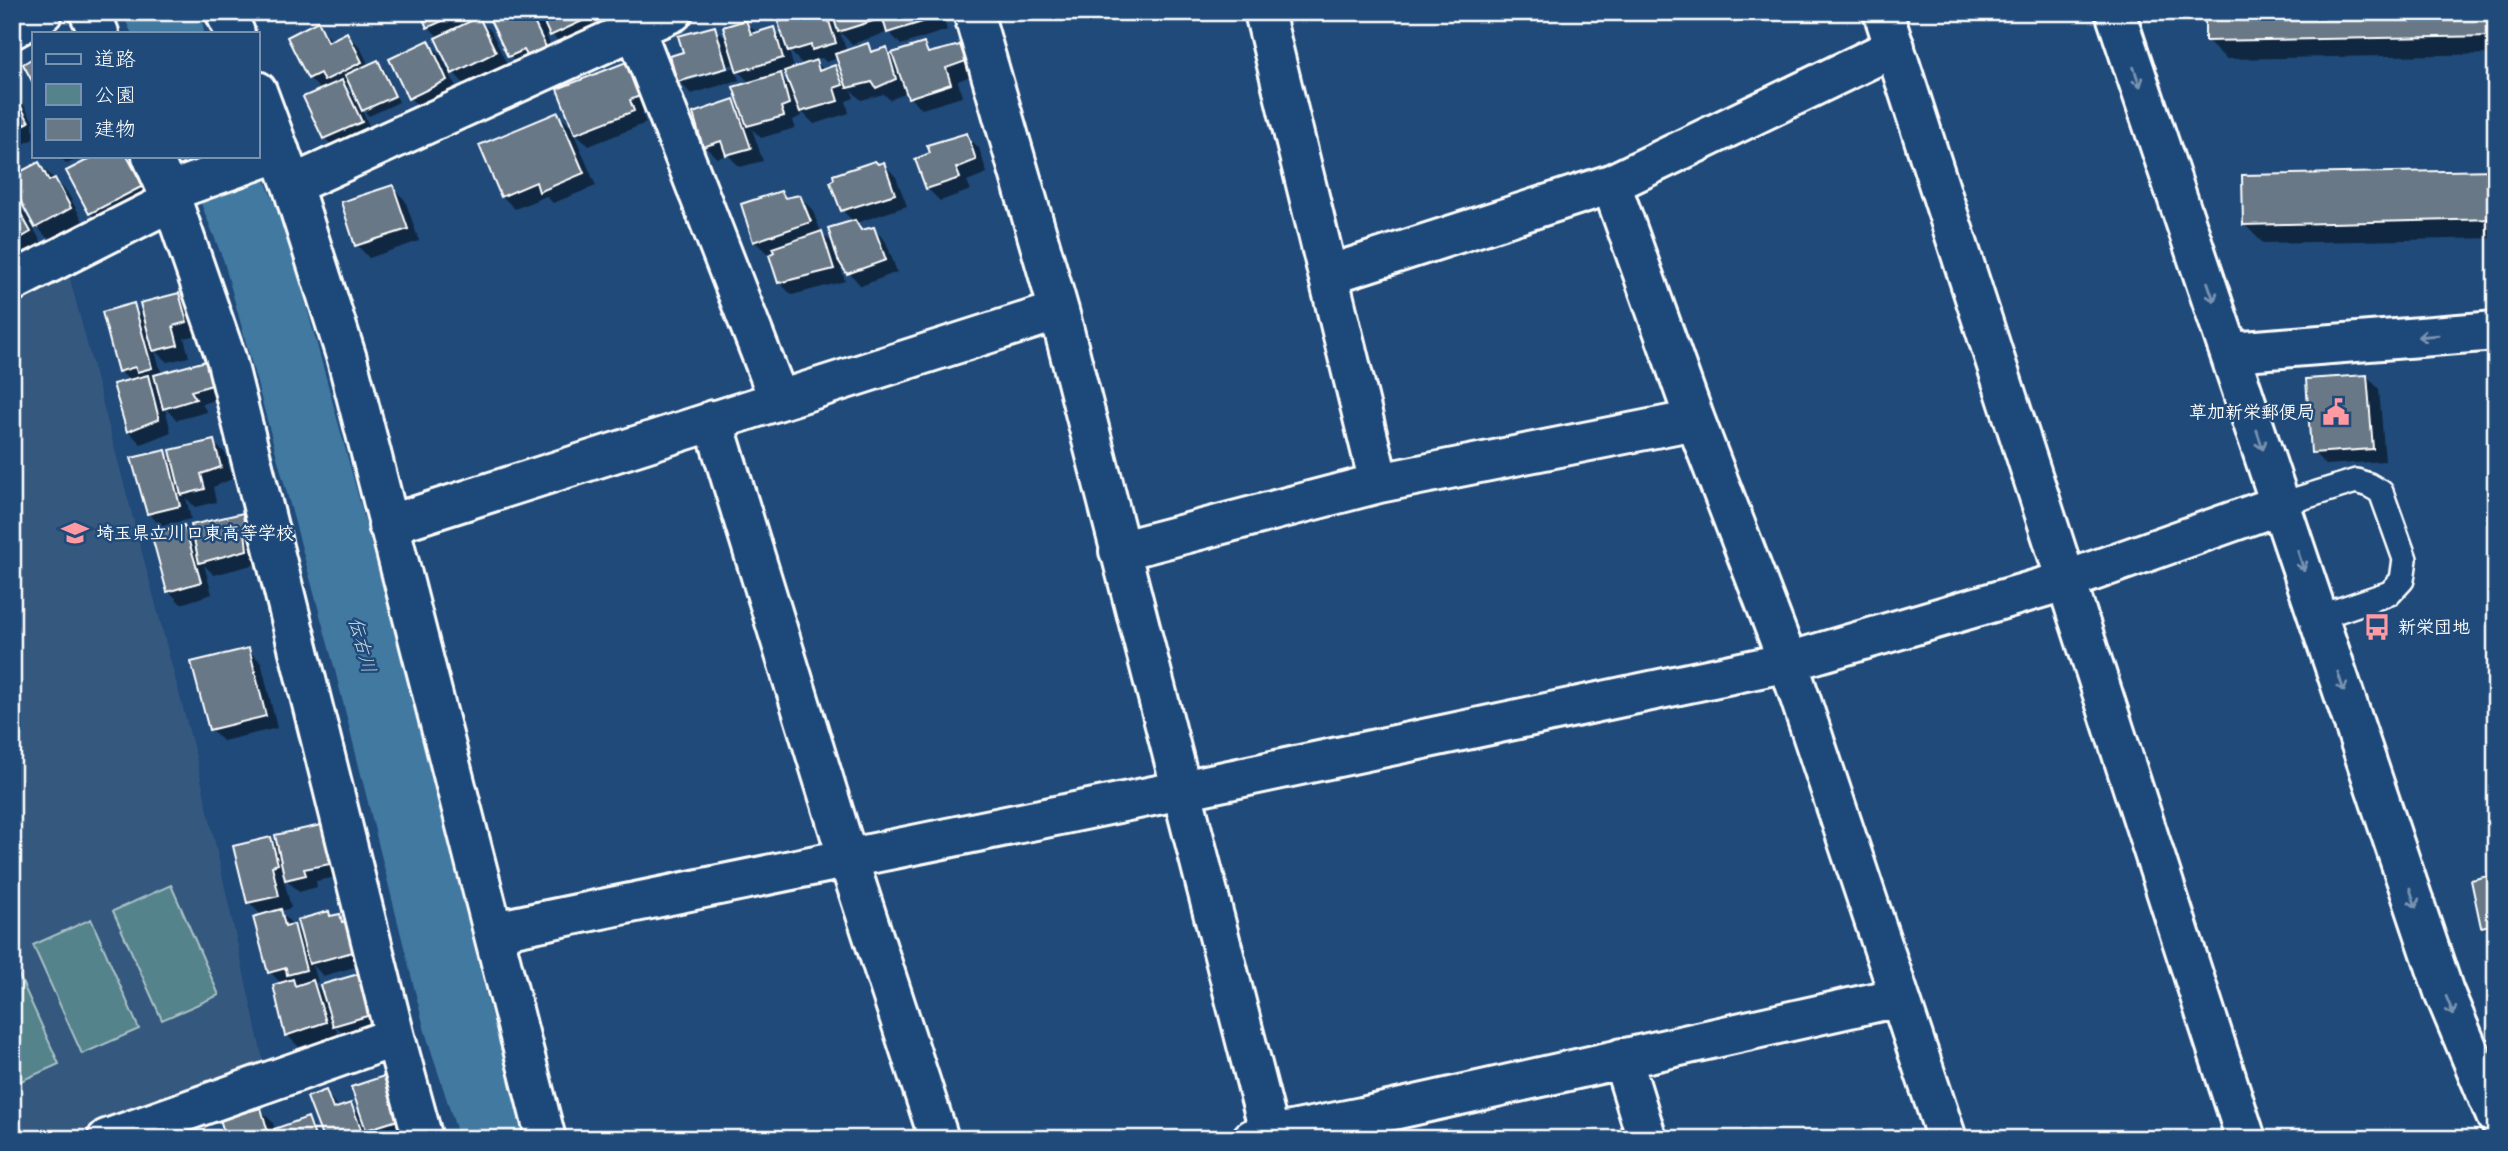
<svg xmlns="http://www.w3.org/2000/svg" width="2508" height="1151" font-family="Pangolin,'Klee One',sans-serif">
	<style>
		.built { fill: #35587e }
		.green { fill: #55838c; stroke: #aac1c6; stroke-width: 2 }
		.shadow { fill: #0007; fill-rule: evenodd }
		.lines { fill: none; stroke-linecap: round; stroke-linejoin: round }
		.river { stroke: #4379a0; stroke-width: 68 }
		.building { fill: #687887; stroke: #fff; stroke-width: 2 }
		.lane-casing { stroke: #fff; stroke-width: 28 }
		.street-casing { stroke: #fff; stroke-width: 44 }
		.secondary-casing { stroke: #fff; stroke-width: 44 }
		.lane { stroke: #1f4a7a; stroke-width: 23 }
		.street { stroke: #1f4a7a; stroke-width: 38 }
		.secondary { stroke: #1f4a7a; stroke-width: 38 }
		.oneway { stroke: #7992af }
		.labels { text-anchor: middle; stroke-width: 5; stroke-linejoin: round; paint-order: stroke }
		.poi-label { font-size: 18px; font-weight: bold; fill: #fff; stroke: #1f4a7a; text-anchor: start }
		.water-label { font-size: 19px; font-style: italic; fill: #d0dee7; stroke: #1f4a7a }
	</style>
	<rect width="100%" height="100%" fill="#1f4a7a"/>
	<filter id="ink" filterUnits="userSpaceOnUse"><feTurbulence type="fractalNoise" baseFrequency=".0143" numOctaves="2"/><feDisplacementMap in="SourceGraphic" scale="14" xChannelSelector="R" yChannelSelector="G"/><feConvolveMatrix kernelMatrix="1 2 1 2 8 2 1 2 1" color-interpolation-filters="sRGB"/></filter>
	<g filter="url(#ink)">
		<path class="built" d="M69,275L197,761L264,1064L54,1139H12V304Z"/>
		<path class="green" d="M171,885L219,995L162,1020L113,911Z
			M91,919L139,1029L82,1054L33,945Z
			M12,960L59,1064L12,1085Z"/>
		<path class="shadow" d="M422,12H470L474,21L478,19L491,31L507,65L466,86L454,73L439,38L429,27Z
			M477,12H594L602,30L564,47L550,32L546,35L559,64L522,69L509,56L489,14L482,17Z
			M595,12H642L607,24Z
			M796,12H941L947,30L901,45L889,32L852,44L840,32L847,52L867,45L874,53L886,49L892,54L923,45L932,54L960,47L972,60L977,73L958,81L962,97L922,109L909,97L907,92L890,100L884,94L861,100L851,90L854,98L846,101L849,113L814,124L799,109L801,116L793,120L795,128L761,138L752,129L763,161L740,167L728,155L717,158L704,146L734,101L743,110L751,84L735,68L739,80L691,94L679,81L685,54L715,28L730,43L746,22L758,34L773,29L786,42ZM789,50L804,66L794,69ZM822,58L826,62L839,58L845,78L835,67L825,71L814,60ZM735,64L736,67L685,82V78ZM786,73L792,87L780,75Z
			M2496,12V54L2226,59L2207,40Z
			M318,24L333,42L347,34L360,47L369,66L378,62L384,68L399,102L369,116L361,108L373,135L337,151L325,138L306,98L322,91L309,78ZM352,86L356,97L347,88Z
			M428,42L441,55L459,93L422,110L410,98Z
			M629,63L654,107L642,113L646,123L589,146L572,129L596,186L553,203L546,196L515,209L502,196L558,114L576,132Z
			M12,85L33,121V139L12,150Z
			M966,135L979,148L987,173L967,181L971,190L940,201L927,188Z
			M59,156H83L67,164Z
			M98,156H131L154,198L103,226L90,213L68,172Z
			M39,164L67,192L83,221L49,240L37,227L16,190L23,186Z
			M884,164L896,177L907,206L856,223L864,231L874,229L886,242L897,272L861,286L839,261L845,281L792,295L779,282L778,250L767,253L754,241L787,200L799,197L812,209L821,232L836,247L854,222L842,210L877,166Z
			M2496,172V238L2263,243L2244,224Z
			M392,187L405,200L419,241L369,258L357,245Z
			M12,191L43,245L12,262Z
			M178,295L191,308L198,335L184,338L189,357L167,362L155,351L162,375L205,362L218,375L223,397L202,404L207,412L177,420L165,408L171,432L141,444L128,431L130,381L120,371L133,305L146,317Z
			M2367,376L2379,389L2385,461L2326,465L2313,452Z
			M213,442L226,454L232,479L213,487L216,502L195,507L186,498L191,519L161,526L148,513L165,452L174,462Z
			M242,515L255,527L259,563L214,575L204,565L212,594L181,604L169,591L183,527L196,539Z
			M248,650L261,662L277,728L223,741L210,729Z
			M326,826L346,875L316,881L317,887L299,892L283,876L291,908L280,911L303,936L328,913L333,917L339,916L347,923L372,962L323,976L313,965L318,982L314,983L325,995L361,975L385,1026L347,1038L335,1025L338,1035L299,1047L287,1035L282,984L270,972L262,916L249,902L270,838L280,848Z
			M2496,876V940L2482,926Z
			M325,1092L340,1109L351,1105L372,1126V1130L411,1117L416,1130L390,1139H377L368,1130L372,1139H325Z
			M261,1110L273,1123L275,1130L307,1119L313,1125L318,1139H228Z"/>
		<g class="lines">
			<path class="river" d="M159,12L170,33
				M219,156L256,250L367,658L458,1023L495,1139"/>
		</g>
		<path class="building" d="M420,12H447L449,18L427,28Z
			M491,12H534L538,20L534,22L548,51L529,59L524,50L508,57L487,14Z
			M539,12H588L591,17L550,36Z
			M826,12L836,43L812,50L811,45L788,52L778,22L790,18V12Z
			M832,12H877L879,19L838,32Z
			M881,12H934L935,18L887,33Z
			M2205,12H2496V36L2205,41Z
			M479,17L496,52L452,74L435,38Z
			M746,20L751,34L774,27L783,58L737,72L723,27Z
			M318,21L328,42L347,32L362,62L324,81L320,73L308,79L287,37Z
			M715,26L727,68L677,82L670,56L683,52L678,36Z
			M429,40L447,80L408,99L389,59Z
			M868,43L871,52L887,47L896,79L876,88L872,82L847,88L835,54Z
			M924,43L928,53L960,45L966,61L946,68L951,84L908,98L892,53Z
			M33,58V83L23,64Z
			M378,60L395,96L362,111L345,75Z
			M816,60L819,71L835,65L843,85L834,88L838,101L800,112L784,71Z
			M629,61L642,95L630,100L634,111L575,134L557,89Z
			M781,73L789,104L781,107L784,116L747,126L733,87Z
			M342,80L362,122L323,139L303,97Z
			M12,90L29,122L12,131Z
			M734,99L751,148L726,155L721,141L703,147L693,113Z
			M558,112L584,173L539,192L536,182L501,197L479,145Z
			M967,133L976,160L956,168L960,178L926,189L915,159L930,153L927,145Z
			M95,156H127L143,186L89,214L66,171Z
			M875,161L878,164L884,162L895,194L841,211L830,182L834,179L833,175Z
			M39,162L49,181L55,178L71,208L35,228L14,189L20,185L14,175Z
			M2496,170V219L2243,225L2242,175Z
			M393,185L408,229L355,246L341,202Z
			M781,191L785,198L800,195L811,222L753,242L741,204Z
			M12,198L31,232L12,243Z
			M855,220L861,230L874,227L886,260L847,274L838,260L828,228Z
			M822,231L834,269L778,283L769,255L774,252L772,248Z
			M179,293L187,322L173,326L178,345L153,351L140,303Z
			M134,303L152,368L137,372L135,367L118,372L102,312Z
			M206,361L212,385L191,391L196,399L163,409L154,375Z
			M148,375L159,419L127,432L113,384Z
			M2367,375L2373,449L2311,453L2306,379Z
			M214,440L221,467L201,474L205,489L181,495L170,450Z
			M166,450L180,506L147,514L131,458Z
			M243,513L247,550L199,563L191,525Z
			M184,525L201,582L167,592L151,533Z
			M249,648L266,716L209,730L191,662Z
			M326,824L335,863L304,869L306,875L285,880L275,835Z
			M271,837L278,864L272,866L279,896L247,903L233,846Z
			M2496,874V924L2481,927L2471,880Z
			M281,909L285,926L294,924L306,970L287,975L286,968L268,973L253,917Z
			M329,911L330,916L340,914L342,922L352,920L360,950L309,964L297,920Z
			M362,973L374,1014L333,1026L320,985Z
			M293,979L295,986L313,980L326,1022L285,1036L273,985Z
			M390,1074L404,1118L366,1130L351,1087Z
			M326,1090L333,1109L351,1103L364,1137L358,1139L344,1137L323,1139L307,1097Z
			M261,1108L270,1139H226L220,1119Z
			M308,1117L316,1139H278L274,1129Z"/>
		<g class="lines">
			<defs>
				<path id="lane" d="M2282,504L2356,481L2369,485L2381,492L2405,559L2402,580L2390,593L2319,617"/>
				<path id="street" d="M89,12L99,33
					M225,12L235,33
					M973,12L1059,311L1270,1135
					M1264,12L1379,483
					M2115,12L2444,992L2496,1116
					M12,29L43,12
					M635,29L779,400
					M257,91L292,185L347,359L546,1139
					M152,156L172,201L226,358L395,1037L423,1139
					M1611,184L1695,420L1788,662L1947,1139
					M292,185L673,12
					M168,192L280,152
					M1328,275L1611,184L1895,47
					M12,282L172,201
					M2231,352L2496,331
					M713,420L848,859L939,1139
					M388,525L1059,311
					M1119,551L1379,483L1695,420
					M494,931L1182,790L1788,662L2065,581L2282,504
					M1622,1058L1647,1139
					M107,1139L395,1037
					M1252,1139L1362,1117L1899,997"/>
				<path id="secondary" d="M1883,12L2246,1139"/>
			</defs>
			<use href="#lane" class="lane-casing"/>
			<use href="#street" class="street-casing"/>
			<use href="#secondary" class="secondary-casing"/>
			<use href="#lane" class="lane"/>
			<use href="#street" class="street"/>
			<use href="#secondary" class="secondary"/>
		</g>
		<defs><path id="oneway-shaft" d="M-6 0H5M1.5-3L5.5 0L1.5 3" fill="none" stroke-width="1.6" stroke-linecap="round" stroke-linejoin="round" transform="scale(1.75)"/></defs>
		<g class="oneway">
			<use href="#oneway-shaft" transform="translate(2137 77) rotate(71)"/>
			<use href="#oneway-shaft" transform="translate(2211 292) rotate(71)"/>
			<use href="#oneway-shaft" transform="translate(2428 336) rotate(175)"/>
			<use href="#oneway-shaft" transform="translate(2260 440) rotate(72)"/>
			<use href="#oneway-shaft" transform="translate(2301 561) rotate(72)"/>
			<use href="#oneway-shaft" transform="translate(2341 682) rotate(72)"/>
			<use href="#oneway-shaft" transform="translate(2413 898) rotate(72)"/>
			<use href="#oneway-shaft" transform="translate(2450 1006) rotate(68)"/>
		</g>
	</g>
	<defs>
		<symbol id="civic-bare" viewBox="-9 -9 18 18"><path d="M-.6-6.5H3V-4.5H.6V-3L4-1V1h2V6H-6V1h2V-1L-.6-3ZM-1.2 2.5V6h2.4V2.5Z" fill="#ff9aa2" stroke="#1f4a7a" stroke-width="2.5" paint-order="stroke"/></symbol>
		<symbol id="school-bare" viewBox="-9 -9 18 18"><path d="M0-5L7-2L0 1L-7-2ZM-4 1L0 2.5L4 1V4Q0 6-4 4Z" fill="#ff9aa2" stroke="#1f4a7a" stroke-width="2.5" paint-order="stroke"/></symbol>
		<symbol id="bus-bare" viewBox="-9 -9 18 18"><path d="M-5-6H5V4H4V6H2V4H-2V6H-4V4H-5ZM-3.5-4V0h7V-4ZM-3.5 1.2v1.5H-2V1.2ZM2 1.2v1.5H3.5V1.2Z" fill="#ff9aa2" stroke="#1f4a7a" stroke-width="2.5" paint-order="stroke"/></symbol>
	</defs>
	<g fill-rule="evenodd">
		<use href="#civic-bare" x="2317" y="393" width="38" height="38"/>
		<use href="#school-bare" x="56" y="514" width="38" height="38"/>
		<use href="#bus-bare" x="2358" y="608" width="38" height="38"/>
	</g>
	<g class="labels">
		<g class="poi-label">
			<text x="2315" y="418" text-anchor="end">草加新栄郵便局</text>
			<text x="96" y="539">埼玉県立川口東高等学校</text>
			<text x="2398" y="633">新栄団地</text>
		</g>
		<g class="water-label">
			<text transform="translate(363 645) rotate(75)" y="7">伝右川</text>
		</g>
	</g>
	<rect width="2508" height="1151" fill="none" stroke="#1f4a7a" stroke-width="42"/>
	<rect x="21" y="21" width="2466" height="1109" fill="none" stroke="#fff" stroke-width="2.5" filter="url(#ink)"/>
	<rect x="32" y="32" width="228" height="126" fill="#1f4a7a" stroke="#7992af" stroke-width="2"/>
	<rect x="46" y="54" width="35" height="10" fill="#1f4a7a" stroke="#7992af" stroke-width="2"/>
	<text x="94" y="66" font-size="21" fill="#ffffff">道路</text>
	<rect x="46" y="84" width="35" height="21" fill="#55838c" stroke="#7992af" stroke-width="2"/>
	<text x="94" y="102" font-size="21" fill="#ffffff">公園</text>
	<rect x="46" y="119" width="35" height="21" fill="#687887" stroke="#7992af" stroke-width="2"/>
	<text x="94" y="136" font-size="21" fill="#ffffff">建物</text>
</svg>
